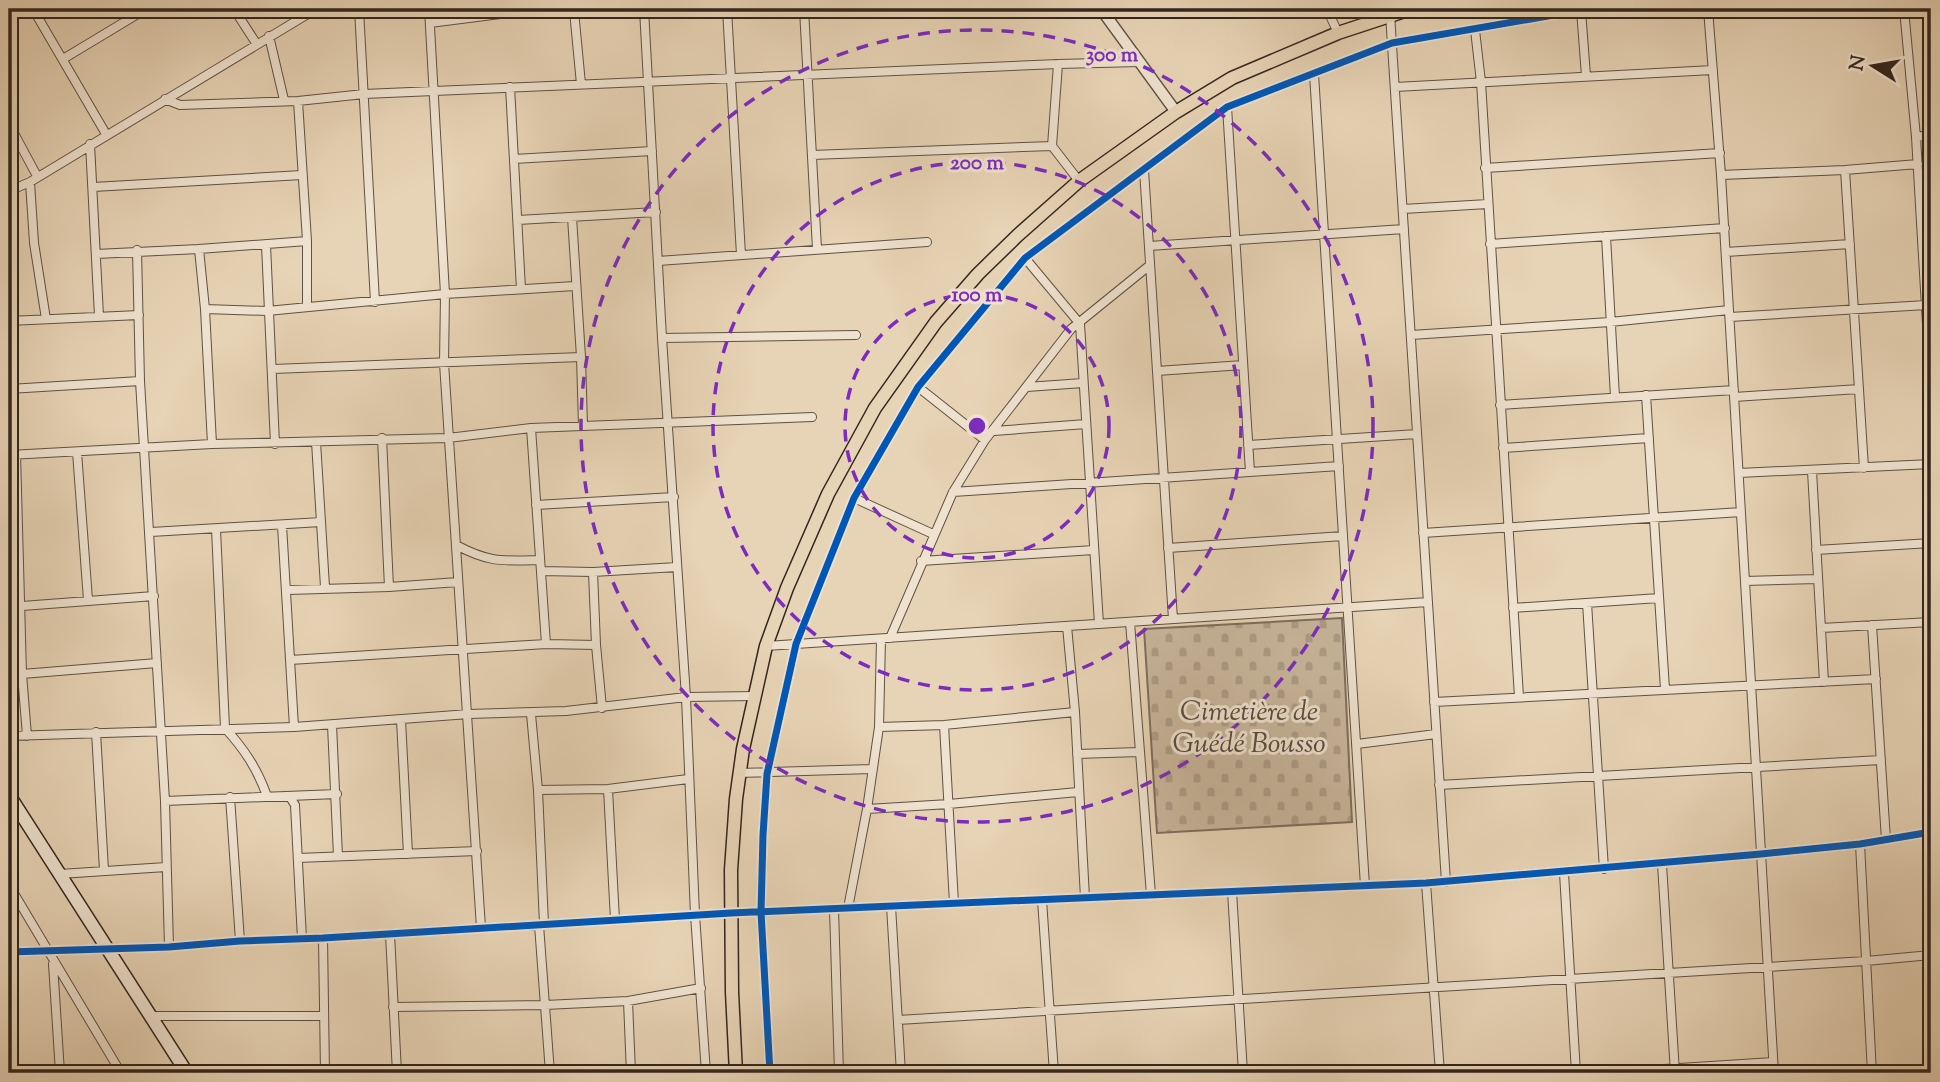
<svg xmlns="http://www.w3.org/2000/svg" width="1940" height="1082" font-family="'Sorts Mill Goudy',serif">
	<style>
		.cemetery { fill: url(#cemetery-stones); stroke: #7d6e5e; stroke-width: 2 }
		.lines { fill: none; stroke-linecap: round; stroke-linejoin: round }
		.minor-casing { stroke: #5f5144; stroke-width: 10 }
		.tertiary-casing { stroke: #5f5144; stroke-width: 13 }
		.secondary-casing { stroke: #32261f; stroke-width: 15 }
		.primary-casing { stroke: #32261f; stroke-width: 15 }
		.minor { stroke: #efe2cf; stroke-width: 8 }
		.tertiary { stroke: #efe2cf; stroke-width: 10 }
		.secondary { stroke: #efe2cf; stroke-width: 12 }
		.primary { stroke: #e7d3b5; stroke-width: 12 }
		.cycleway-casing { stroke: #efe2cf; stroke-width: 11 }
		.cycleway { stroke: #0057b8; stroke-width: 7 }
		.ring { fill: none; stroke: #7b2cbf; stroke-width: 3.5; stroke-dasharray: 12 9 }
		.labels { text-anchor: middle; stroke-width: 6; stroke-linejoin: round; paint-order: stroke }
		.park-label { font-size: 28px; font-style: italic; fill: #584a3e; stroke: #efe2cf }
		.centre { fill: #7b2cbf; stroke: #efe2cf; stroke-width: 3.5 }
		.ring-label { font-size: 21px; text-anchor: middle; font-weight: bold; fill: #7b2cbf; stroke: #efe2cf; stroke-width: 6; stroke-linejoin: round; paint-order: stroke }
	</style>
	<defs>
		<pattern id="cemetery-stones" width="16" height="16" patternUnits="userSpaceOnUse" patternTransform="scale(1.75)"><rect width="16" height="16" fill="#c8b69c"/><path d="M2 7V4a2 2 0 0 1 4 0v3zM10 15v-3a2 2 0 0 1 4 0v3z" fill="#ac9c86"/></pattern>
	</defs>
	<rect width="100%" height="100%" fill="#e7d3b5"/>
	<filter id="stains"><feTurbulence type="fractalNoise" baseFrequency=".00286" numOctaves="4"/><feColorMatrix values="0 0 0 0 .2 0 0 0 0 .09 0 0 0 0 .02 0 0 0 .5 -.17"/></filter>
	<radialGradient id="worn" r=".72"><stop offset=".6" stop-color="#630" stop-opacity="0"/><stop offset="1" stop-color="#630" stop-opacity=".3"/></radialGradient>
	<path class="cemetery" d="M1342,618L1352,822L1157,833L1144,629Z"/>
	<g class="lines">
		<defs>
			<path id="minor" d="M33,9L106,134
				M234,9L256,43
				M359,9L375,302
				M429,9L445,294L444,363L481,928
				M644,9L662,338L686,697L695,915L706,1073
				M727,9L741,255
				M804,9L817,249
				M1327,9L1338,33
				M1708,9L1721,175L1774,1073
				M1904,9L1916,137L1931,392
				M1581,10L1586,76
				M574,11L581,84
				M1390,14L1446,882
				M430,23L500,14H574
				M1475,30L1481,82L1519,697
				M269,36L284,100
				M63,59L146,9
				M1058,64L1052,146L1079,181
				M1314,74L1365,886
				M510,87L521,289
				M1395,87L1713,70
				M165,99L180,105L298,101L364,94L1058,64L1140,62
				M298,101L307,241V306
				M1227,107L1250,472
				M9,124L37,176
				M1916,137L1931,135
				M90,144L99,316
				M812,155L1052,146
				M514,159L652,151
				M1485,168L1720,153
				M1144,170L1173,619
				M1845,170L1864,468
				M1721,175L1845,170L1918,164
				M30,182L34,243L46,319
				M93,187L302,175
				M9,191L30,182L316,9
				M1403,209L1488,204
				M572,217L581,357L583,426
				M518,220L656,212
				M1606,236L1615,397
				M1490,244L1725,228
				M266,245L275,444
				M1149,246L1404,229
				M199,249L205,309L212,444
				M137,250L140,381L165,801L169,947
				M1726,252L1850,244
				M96,254L199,249L307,241
				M1025,258L1080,324L1099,624
				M658,261L927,242
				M205,309L267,311L445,294L575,286
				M1730,317L1926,305
				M9,321L139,315
				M1411,335L1610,322L1729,310
				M662,338L856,335
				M273,369L581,357
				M1157,371L1243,365
				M918,387L985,440
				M1027,387L1083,383
				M9,389L140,381
				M1646,395L1665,689
				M1734,397L1859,389
				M1500,405L1734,390
				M531,428L546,644
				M994,431L1086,424
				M382,438L389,587
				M1248,445L1417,434
				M1503,448L1649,438
				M77,452L88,600
				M16,454L22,674L27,736
				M9,455L212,444L448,438L531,428L812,417
				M1812,471L1824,682
				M1739,473L1931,464
				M953,492L1339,466
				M854,498L933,534
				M536,505L674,497
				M321,522L325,587
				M282,525L294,727
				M216,529L225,728C244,749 257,768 267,796
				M151,532L321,522L316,442
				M1423,533L1741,512
				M456,545C490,563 502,561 540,560
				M1168,548L1343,536
				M1816,550L1931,543
				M921,561L1094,550
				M541,571L593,572L677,567
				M593,572L596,645L602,708
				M1745,581L1818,579
				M288,590L389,587L458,582
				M1587,603L1604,869
				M9,607L154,596
				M1513,608L1659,598
				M1130,622L1151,895
				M1872,625L1886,840
				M1067,626L1075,712L1085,898
				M1821,628L1931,622
				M890,638L953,492L985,440L1071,329L1150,265
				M766,646L1428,602
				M290,660L546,644L596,645
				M22,674L157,663
				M1434,702L1876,679
				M531,714L538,790L544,924
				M401,720L408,854
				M332,725L338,856
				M944,725L954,903
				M879,727L944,725L1075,712
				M96,732L104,870
				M9,736L294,727L469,714L566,711L686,697L755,696
				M1357,744L1436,734
				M1077,754L1139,752
				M739,773L872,769
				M1439,785L1881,760
				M608,789L615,920
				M538,790L608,789L688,779
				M230,797L240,941
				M290,797L295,805L302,939
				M165,801L337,794
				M867,809L949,804L1078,792
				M1860,844L1872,1073
				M298,858L477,851
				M1662,864L1675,1073
				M1564,873L1576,1073
				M60,874L166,867
				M1426,883L1440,1073
				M9,885L121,1073
				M1232,891L1243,1073
				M1042,900L1054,1073
				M891,906L901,1073
				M848,908L867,809L879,727L881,639
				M834,909L839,1073
				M539,925L550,1073
				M390,934L397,1073
				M323,938L325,1073
				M9,952L169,947L240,941L323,938L731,913L1426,883L1761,854L1860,844L1931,832
				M53,964L60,1073
				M628,1001L631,1073
				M393,1007L545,1005L628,1001L701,988
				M150,1016H323
				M898,1020L1866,961L1931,955
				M516,1073L549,1071
				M770,1073L761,912L763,835L767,774L796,644L854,498L918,387L1025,258L1227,107L1392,43L1588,9
				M1602,1073L1773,1062"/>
			<path id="tertiary" d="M1101,9L1176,112"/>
			<path id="secondary" d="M9,795L187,1073"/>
			<path id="primary" d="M736,1073L732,992L731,870L736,799L743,749L766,646L787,588L828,494L875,408L936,322L978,274L1017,236L1079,181L1176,112L1232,78L1338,33L1411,9"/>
		</defs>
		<use href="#minor" class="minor-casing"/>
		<use href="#tertiary" class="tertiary-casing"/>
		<use href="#secondary" class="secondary-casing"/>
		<use href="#primary" class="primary-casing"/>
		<use href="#minor" class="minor"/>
		<use href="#tertiary" class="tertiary"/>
		<use href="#secondary" class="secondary"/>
		<use href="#primary" class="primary"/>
		<defs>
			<path id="cycleway" d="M9,952L169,947L240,941L323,938L731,913L1426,883L1761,854L1860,844L1931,832
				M770,1073L761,912L763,835L767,774L796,644L854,498L918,387L1025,258L1227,107L1392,43L1588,9"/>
		</defs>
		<use href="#cycleway" class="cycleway-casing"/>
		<use href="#cycleway" class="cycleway"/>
	</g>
	<g class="ring">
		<circle cx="977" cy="426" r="132"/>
		<circle cx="977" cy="426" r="264"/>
		<circle cx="977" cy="426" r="396"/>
	</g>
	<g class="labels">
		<g class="park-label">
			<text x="1249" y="720">Cimetière de<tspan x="1249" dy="32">Guédé Bousso</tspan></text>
		</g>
	</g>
	<circle cx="977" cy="426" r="10" class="centre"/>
	<g class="ring-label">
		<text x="1112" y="61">300 m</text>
		<text x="977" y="169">200 m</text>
		<text x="977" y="301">100 m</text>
	</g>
	<rect width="1940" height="1082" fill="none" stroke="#e7d3b5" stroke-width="35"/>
	<rect x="10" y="10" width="1919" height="1061" fill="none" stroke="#32261f" stroke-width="3.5"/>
	<rect x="18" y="18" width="1905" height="1047" fill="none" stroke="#32261f" stroke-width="2"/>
	<g transform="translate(1873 66) rotate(281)" stroke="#efe2cf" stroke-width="5" paint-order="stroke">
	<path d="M0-5L12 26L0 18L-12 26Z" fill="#32261f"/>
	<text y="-10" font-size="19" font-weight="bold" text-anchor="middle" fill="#32261f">N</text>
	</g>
	<rect width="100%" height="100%" filter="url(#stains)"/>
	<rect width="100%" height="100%" fill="url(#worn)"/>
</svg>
